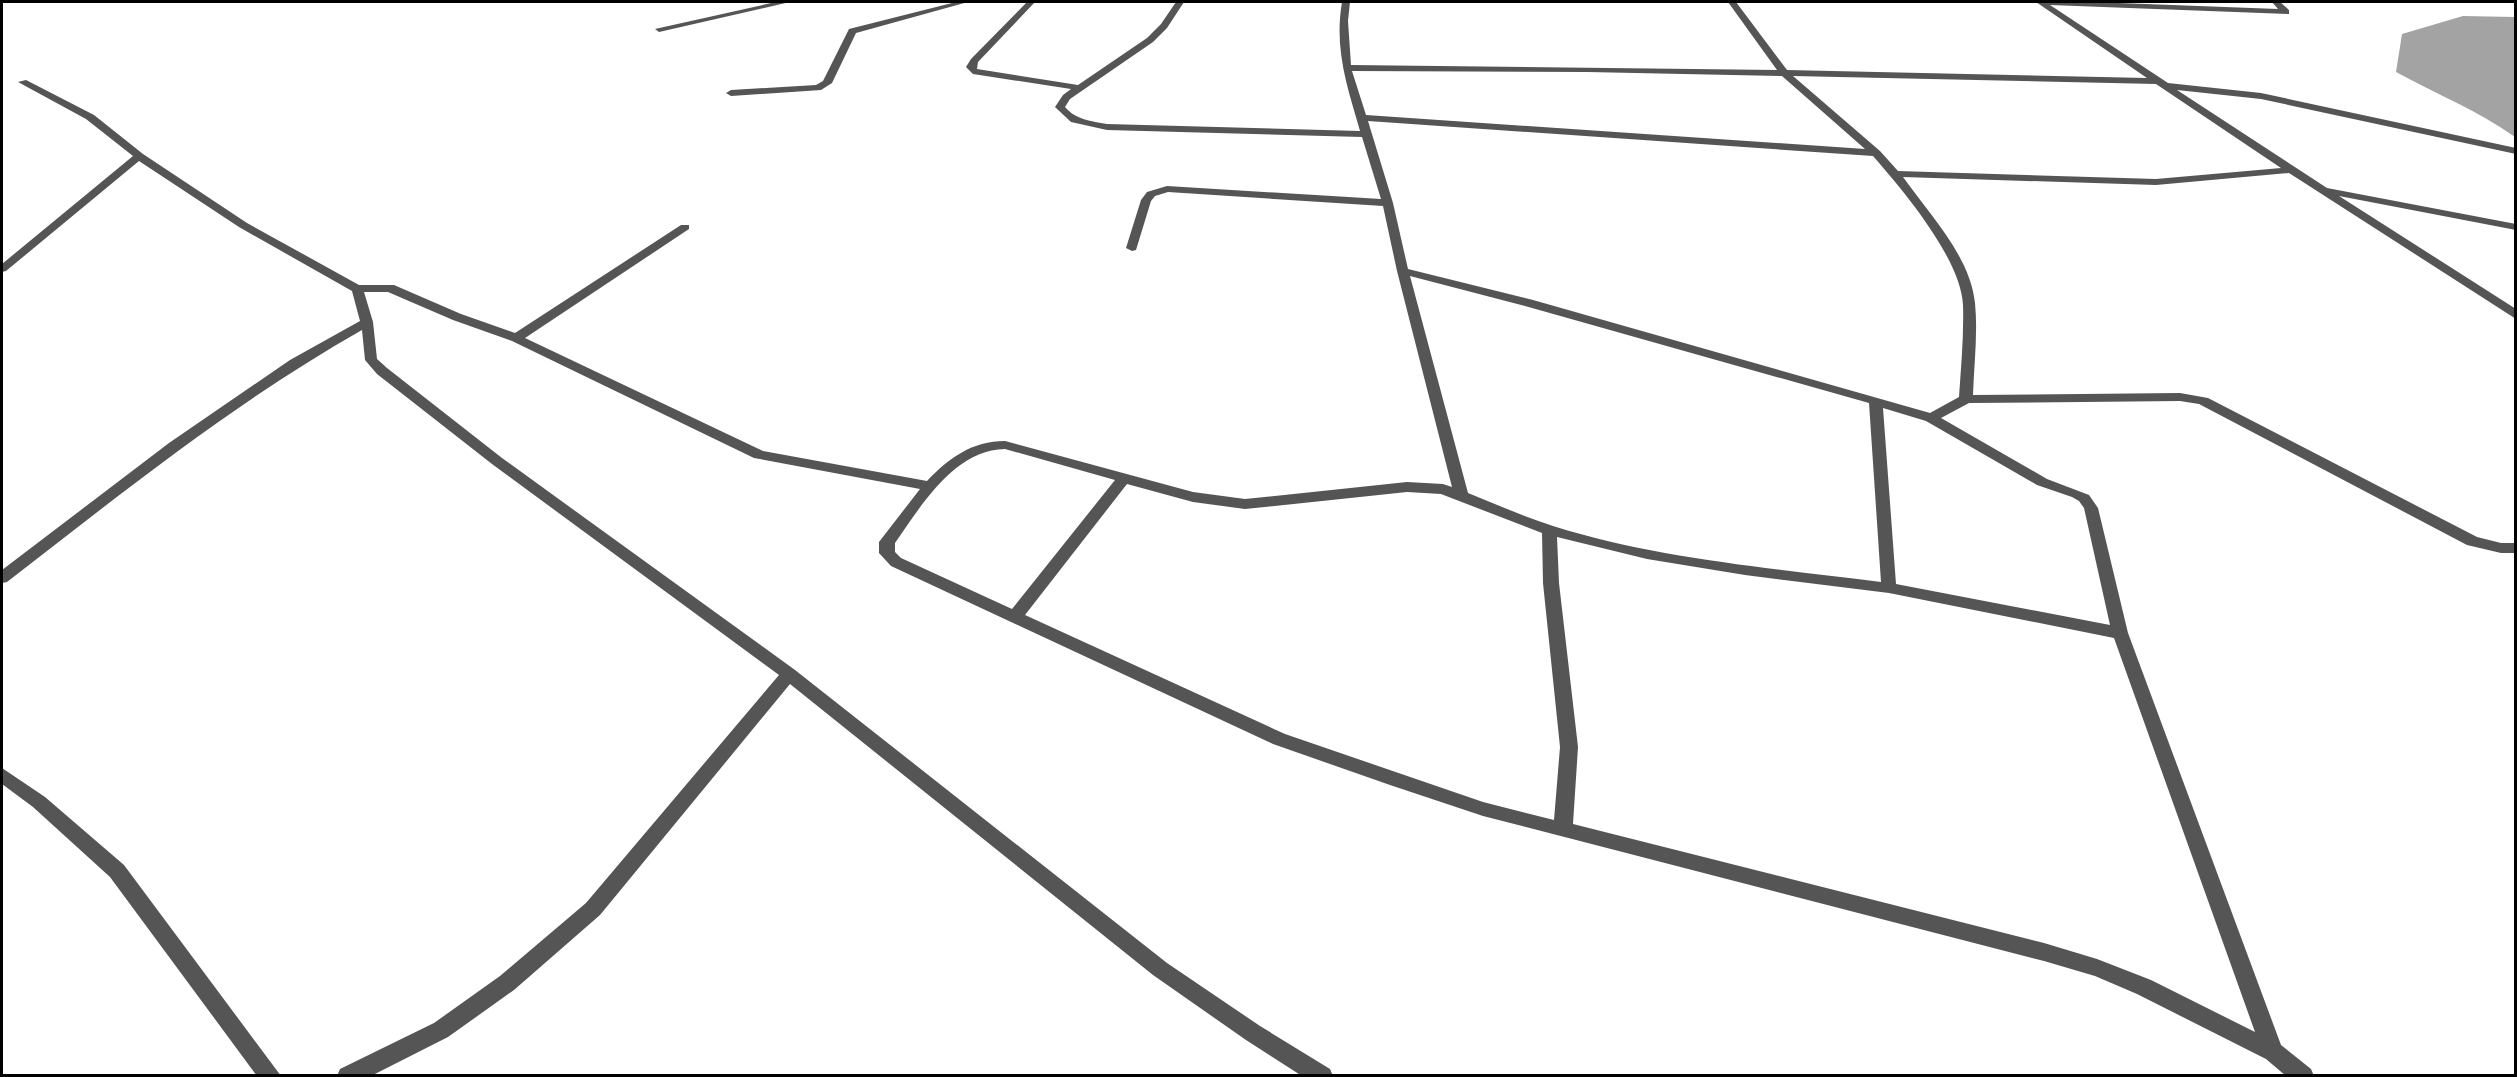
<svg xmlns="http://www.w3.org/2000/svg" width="2517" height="1077" font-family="Signika,sans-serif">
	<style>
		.water { fill: #a3a3a3 }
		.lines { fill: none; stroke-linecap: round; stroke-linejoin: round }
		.minor { fill: #555; fill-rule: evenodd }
	</style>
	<rect width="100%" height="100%" fill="#fff"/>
	<path class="water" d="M2463,16L2515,17V137C2479,111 2436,94 2396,72L2402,34Z"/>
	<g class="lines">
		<path class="minor" d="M776,2H790L659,32L655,29Z
			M956,2H968L856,33L832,83L821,90L731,96L726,93L731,90L816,85L823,81L849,29Z
			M1027,2H1035L978,62L977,69L1078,85L1147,38L1161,24L1176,2H1184L1167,28L1153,42L1070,99L1065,107C1076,120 1091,121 1107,124L1360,131C1347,86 1334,49 1342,2H1350L1348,21L1351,65L1777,70L1728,2H1736L1787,70L2147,78L2036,2H2092L2278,9L2272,2H2280L2289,10V14L2050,5L2168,83L2261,93L2516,148V154L2261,99L2177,90L2327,188L2516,224V230L2339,196L2516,309V319L2289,173L2156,185L1903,177C1930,215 1970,256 1975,303C1978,333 1974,365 1973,395L2180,393L2208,398L2477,537L2501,543H2516V553H2501L2467,545L2199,404L2180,401L1969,403L1941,418L2047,479L2089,495L2098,508L2128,633L2281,1045L2311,1069L2314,1076H2286L2266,1059L2137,994L2095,976L2044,961L1483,816L1390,785L1273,744L891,566L879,553V542L920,489L754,458L512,341L453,320L388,292H364L373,322L377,359L387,368L502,458L795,670L1167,963L1260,1026L1330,1069L1333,1076H1302L1246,1040L1153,975L790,684L600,915L514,990L448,1037L371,1076H337L340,1069L434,1023L500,976L586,903L779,675L492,464L377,374L365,360L362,330C235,402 122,493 7,582L2,583V570L169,443L290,360L360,321L352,291L239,227L139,161L6,271L2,272V264L133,156L86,119L18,82L26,80L94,115L143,154L247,223L359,285H394L461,314L515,333L681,225H689V229L525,338L763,451L927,481C949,458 972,441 1005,441L1193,492L1245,499L1407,482L1443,484L1452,487L1397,271L1383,206L1168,192L1155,196L1151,201L1136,250L1132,251L1126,248L1141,200L1147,192L1167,186L1381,199L1362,137L1107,130L1071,122L1055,107L1063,95L1071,89L973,74L966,67L971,59ZM1352,71L1587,72L1782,76L1865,149L1366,115ZM1793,76L2156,84L2281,168L2156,179L1898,171L1880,151ZM1368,121L1873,156C1903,190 1961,259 1963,305C1964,335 1961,367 1959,397L1930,413L1533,300L1408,269L1393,203ZM1410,276L1525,306L1869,403L1881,582C1772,568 1658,559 1553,526C1524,517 1496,504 1468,493ZM1883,408L1926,421L2037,485L2072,497L2079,501L2084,508L2110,625L1896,584ZM1005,449L1115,480L1012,609L901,558L895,552V543C921,506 954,450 1005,449ZM1127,484L1193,502L1245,509L1407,492L1441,494L1542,533L1543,583L1560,747L1554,820L1483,802L1285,734L1025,615ZM1557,537L1647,559L1745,575L1889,593L2114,638L2255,1032L2151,980L2097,959L2044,943L1573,824L1578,747L1559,583Z
			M2,768L45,797L124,865L281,1076H257L110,877L33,807L2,784Z"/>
	</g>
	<rect width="2517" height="1077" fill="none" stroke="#000000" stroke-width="6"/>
</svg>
